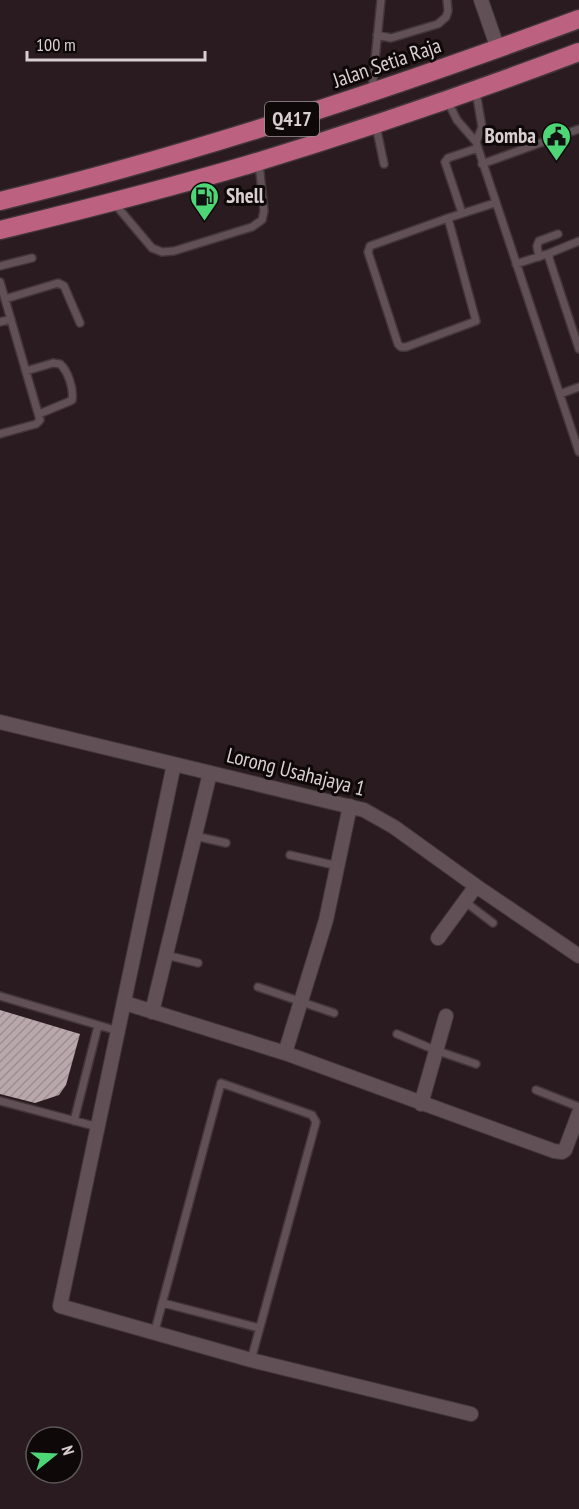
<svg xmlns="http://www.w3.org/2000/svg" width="579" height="1509" font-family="'PT Sans Narrow',sans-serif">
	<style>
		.building { fill: url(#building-hatch) }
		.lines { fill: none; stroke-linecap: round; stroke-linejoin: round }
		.service-casing { stroke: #423639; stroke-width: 10 }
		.minor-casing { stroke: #423639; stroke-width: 16 }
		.trunk-casing { stroke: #423639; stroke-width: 21 }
		.service { stroke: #615055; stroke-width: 7 }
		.minor { stroke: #615055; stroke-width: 14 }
		.trunk { stroke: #bc6280; stroke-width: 18 }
		.labels { text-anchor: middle; stroke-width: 6; stroke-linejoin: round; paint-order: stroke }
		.shield { fill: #0e0809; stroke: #9c9396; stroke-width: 1.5 }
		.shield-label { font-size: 20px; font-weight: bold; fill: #d9cfd2 }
		.street-label { font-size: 21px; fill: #d9cfd2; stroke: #0e0809 }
		.poi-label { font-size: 21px; font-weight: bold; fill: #d9cfd2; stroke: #0e0809; text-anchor: end }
	</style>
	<defs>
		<pattern id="building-hatch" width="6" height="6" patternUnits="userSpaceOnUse" patternTransform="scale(1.5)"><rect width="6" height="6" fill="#baa7ac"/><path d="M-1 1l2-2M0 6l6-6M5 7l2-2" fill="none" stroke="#9c8d91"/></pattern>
	</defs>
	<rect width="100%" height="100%" fill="#291b1f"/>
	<path class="building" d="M0,1010L80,1034L66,1085L59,1095L35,1103L0,1094Z"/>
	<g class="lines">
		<defs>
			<path id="service" d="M377,35L391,38L438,24L446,17L448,11L447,0
				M372,90L381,0
				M447,100L457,120L476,142L579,452
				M376,126L384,164
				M476,142L482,127L476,92
				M482,164L579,129
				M114,203L152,248L162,252L174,251L252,227L262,220L264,211L259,163
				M462,213L445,162L448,158L478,148
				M448,218L476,321L406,347H401L398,344L368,252L370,246L448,218L495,203
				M579,241L550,253L549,258L579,349
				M539,257L537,246L539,241L558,234
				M516,264L550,253
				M0,266L32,258
				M0,282L40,420L36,424L0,434
				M5,299L58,283L64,286L80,323
				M0,322L11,319
				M26,371L53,363L60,364C68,371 74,389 72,400L68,402L39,414
				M560,394L579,387
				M195,836L226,843
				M290,855L338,866
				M464,901L493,923
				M166,955L198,963
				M258,987L334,1013
				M0,996L118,1031
				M397,1034L435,1050L476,1064
				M536,1090L579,1107
				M0,1101L98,1127
				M74,1121L98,1026
				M163,1303L259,1328
				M154,1334L221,1083L312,1115L316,1122L251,1360"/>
			<path id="minor" d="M481,0L498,49
				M0,722L364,810L394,827L476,886L579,956
				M174,764L60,1306L251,1360L471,1414
				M438,938L476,886
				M125,1003L285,1053L554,1151L562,1152L565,1150L579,1113
				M152,1012L210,773
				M285,1053L326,920L350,806
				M421,1104L446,1016"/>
			<path id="trunk" d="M0,201C197,153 389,89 579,19
				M0,230C82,210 165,189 247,165C359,131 470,93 579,52"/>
		</defs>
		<use href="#service" class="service-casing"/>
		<use href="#minor" class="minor-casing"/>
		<use href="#trunk" class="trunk-casing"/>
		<use href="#service" class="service"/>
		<use href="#minor" class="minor"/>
		<use href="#trunk" class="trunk"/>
	</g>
	<defs>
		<symbol id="civic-pin" viewBox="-11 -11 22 30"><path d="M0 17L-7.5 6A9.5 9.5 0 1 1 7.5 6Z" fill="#4dd676" stroke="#0e0809"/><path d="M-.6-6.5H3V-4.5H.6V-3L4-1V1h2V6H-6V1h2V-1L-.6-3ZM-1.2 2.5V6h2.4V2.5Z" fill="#111"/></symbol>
		<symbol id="fuel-pin" viewBox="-11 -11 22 30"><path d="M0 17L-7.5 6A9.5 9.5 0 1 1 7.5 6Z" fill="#4dd676" stroke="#0e0809"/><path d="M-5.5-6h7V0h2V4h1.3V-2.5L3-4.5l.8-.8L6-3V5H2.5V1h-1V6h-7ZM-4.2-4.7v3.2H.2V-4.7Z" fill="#111"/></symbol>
	</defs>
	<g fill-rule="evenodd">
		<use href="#civic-pin" x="540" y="120" width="33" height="45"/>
		<use href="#fuel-pin" x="188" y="180" width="33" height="45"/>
	</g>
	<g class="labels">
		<rect class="shield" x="265" y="102" width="54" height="34" rx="4.5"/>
		<g class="shield-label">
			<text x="292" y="126">Q417</text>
		</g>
		<g class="street-label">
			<text transform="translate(387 63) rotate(-19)" y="7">Jalan Setia Raja</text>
			<text transform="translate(296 772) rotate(14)" y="7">Lorong Usahajaya 1</text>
		</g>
		<g class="poi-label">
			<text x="536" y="143">Bomba</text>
			<text x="226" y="203" text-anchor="start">Shell</text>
		</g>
	</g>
	<g transform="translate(54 1455) rotate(72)"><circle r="28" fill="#0e0809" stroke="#5f5859" stroke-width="1.5"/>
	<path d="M0-4.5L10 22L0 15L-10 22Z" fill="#4dd676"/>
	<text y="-9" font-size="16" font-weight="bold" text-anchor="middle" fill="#d9cfd2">N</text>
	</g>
	<path d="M27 51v9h178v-9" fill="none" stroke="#d9cfd2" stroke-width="3"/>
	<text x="36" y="51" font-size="18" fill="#d9cfd2" stroke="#0e0809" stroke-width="4.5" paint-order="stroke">100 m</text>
</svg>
